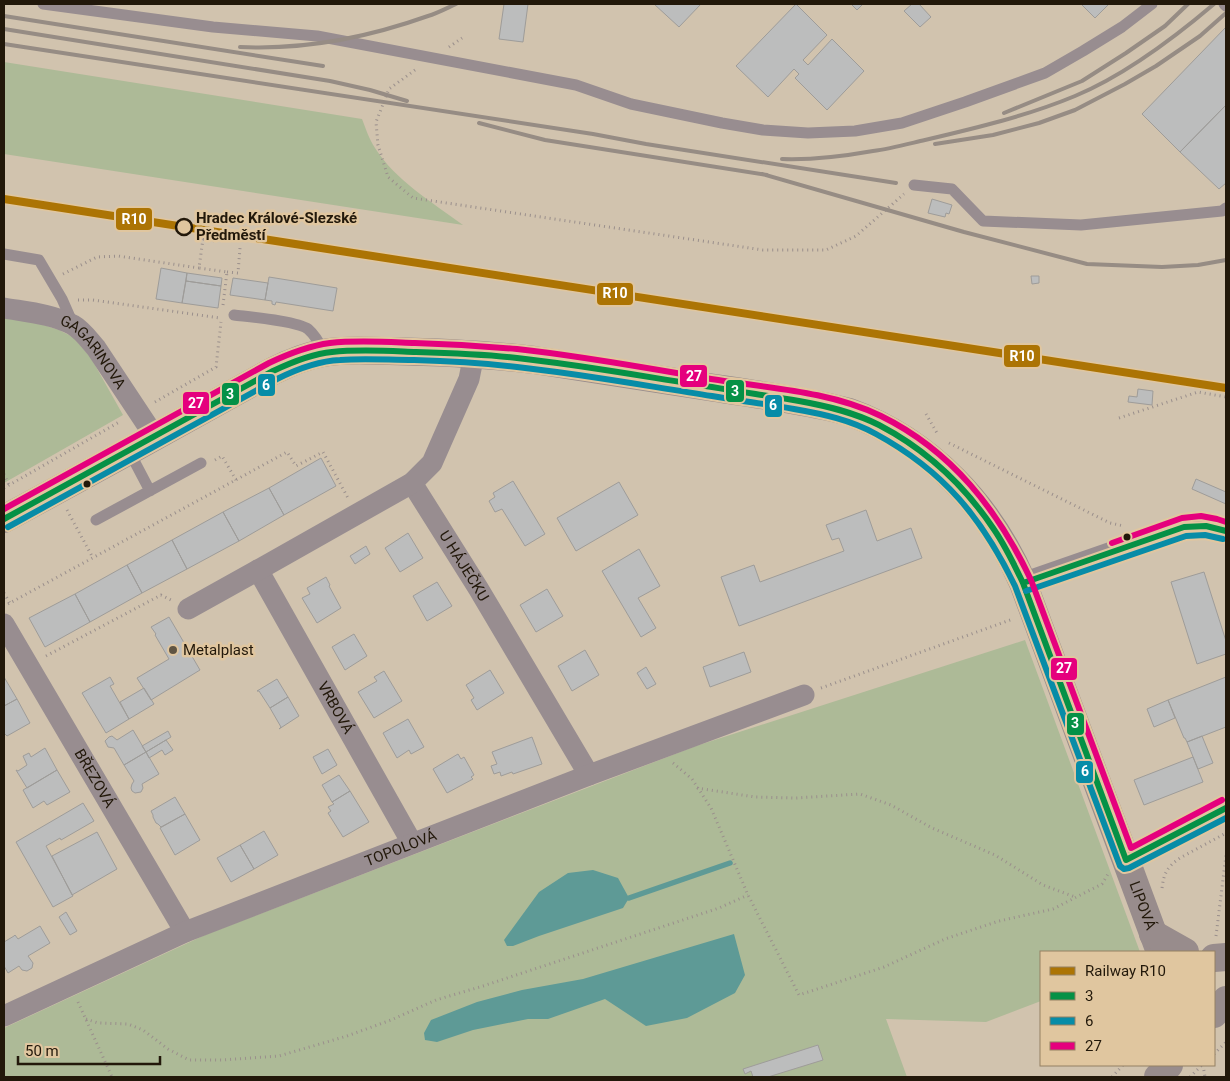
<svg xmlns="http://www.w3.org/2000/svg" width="1230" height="1081" font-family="Roboto,sans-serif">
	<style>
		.green { fill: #adba97 }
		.water { fill: #5e9a96 }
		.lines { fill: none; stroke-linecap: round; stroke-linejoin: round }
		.stream { stroke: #5e9a96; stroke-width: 5.5 }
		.building { fill: #bcbdbd; stroke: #9e9c99 }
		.path { stroke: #9a8f8c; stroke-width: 3; stroke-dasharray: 1 4; stroke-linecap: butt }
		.lane { stroke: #988d90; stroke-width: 11 }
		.street { stroke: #988d90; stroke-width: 21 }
		.secondary { stroke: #988c8c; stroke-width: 28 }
		.rail { stroke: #968c84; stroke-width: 4 }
		.bus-1-casing { stroke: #e0c69f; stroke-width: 10 }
		.bus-2-casing { stroke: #e0c69f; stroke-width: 10 }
		.bus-3-casing { stroke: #e0c69f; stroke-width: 10 }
		.bus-1 { stroke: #059146; stroke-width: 6 }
		.bus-2 { stroke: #078ca7; stroke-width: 6 }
		.bus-3 { stroke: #e5007d; stroke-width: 6 }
		.rail-1-casing { stroke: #e0c69f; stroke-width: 11 }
		.rail-1 { stroke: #ac7404; stroke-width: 8 }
		.stop-dot { fill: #e0c69f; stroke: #22180a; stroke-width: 2.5 }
		.bus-dot { fill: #22180a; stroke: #e0c69f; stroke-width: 2 }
		.poi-dot { fill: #5f5443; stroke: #e0c69f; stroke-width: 2 }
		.labels { text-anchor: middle; stroke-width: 5; stroke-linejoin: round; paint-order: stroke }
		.stop-label { font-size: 15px; font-weight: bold; fill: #22180a; stroke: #e0c69f; text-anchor: start }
		.street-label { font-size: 15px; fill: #22180a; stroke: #e0c69f }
		.poi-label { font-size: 15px; fill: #22180a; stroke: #e0c69f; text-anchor: start }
		.line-badge { stroke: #e0c69f; stroke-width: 2 }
		.badge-label { font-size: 14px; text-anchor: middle; font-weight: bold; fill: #fff }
	</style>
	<rect width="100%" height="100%" fill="#d1c3ae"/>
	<path class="green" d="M4,62L362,119C366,129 369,139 375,148C396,181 432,202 463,225L4,154Z
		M4,317L38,323L59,330L73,337L91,358L123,415L4,483Z
		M1025,640L1140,952H1041V1001L986,1022L886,1019L907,1077H4V1028L205,935L696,746Z"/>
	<path class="water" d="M593,870L618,878L629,898L623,908L539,936L513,946H507L504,940L539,892L568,873Z
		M734,934L745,975L735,993L687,1018L646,1026L605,999L548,1019H528L473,1030L437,1042L425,1040L424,1033L431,1020L477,1002L522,990L583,979Z"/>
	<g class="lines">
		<path class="stream" d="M629,898L730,863"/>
	</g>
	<path class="building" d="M504,4H528L523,42L499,39Z
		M654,4H701L679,27Z
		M796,4L827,35L803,60L808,65L832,39L864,71L827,110L795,78L799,74L794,69L768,97L736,66Z
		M851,4H863L857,10Z
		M912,4H919L931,17L920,27L904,11Z
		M1081,4H1109L1095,18Z
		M1226,27V105L1180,152L1142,114Z
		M1226,105V183L1219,189L1180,152Z
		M932,199L952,205L949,214L946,213L945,217L928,213Z
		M161,268L187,273L182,303L156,299Z
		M187,273L222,278L221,286L186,281Z
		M1031,276H1039V283L1032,284Z
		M269,277L337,288L333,311L276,302L275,305L272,304V301L265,300Z
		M233,278L268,283L265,300L230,295Z
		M186,281L221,286L218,308L182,303Z
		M1138,389L1153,391L1152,405L1128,402L1129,396L1137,397Z
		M321,458L336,486L284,515L269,488Z
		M1196,479L1226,492V504L1192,489Z
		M513,481L545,534L525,546L502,509L495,512L489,501L495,497L493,493Z
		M619,482L638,515L576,551L557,518Z
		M269,488L284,515L239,541L223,512Z
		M866,510L877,541L911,528L922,558L739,626L721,577L754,565L760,582L844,551L839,538L832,540L826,525Z
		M223,512L239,541L187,569L172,540Z
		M408,533L423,558L400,572L385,548Z
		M172,540L187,569L142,593L127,565Z
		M366,546L370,554L355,564L350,556Z
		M639,549L660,586L638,598L656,628L641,637L602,571Z
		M127,565L142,593L90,622L75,594Z
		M1204,572L1226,641V654L1197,664L1171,582Z
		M326,577L330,585L329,586L341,608L317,623L302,598L310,594L307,588Z
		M437,582L452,606L427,621L413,596Z
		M547,589L563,616L536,632L520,605Z
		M75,594L90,622L45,647L29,618Z
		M169,617L200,670L151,700L137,678L169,659L155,635L156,634L151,627Z
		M354,634L367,656L345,670L332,647Z
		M585,650L599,675L572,691L558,666Z
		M744,652L751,672L710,687L703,667Z
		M646,667L656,684L647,689L637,673Z
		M490,670L504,693L477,710L471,700L474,698L466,685Z
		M384,671L402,701L374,718L358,692L377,681L374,677Z
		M4,677L17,699L4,706Z
		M110,677L114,684L110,686L129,719L106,733L82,693Z
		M1226,677V727L1187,742L1185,738H1184L1168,700Z
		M277,679L288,697L270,708L259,691H257Z
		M144,688L154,704L129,719L120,702Z
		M288,697L299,716L279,729L281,727L270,708Z
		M17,699L30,723L7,736L5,734L4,735V706Z
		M1168,700L1175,718L1154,727L1147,709Z
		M408,719L424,747L411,754L409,750L397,758L383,733Z
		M133,730L146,752L124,765L114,748L108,747L105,741L109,737L112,736L117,740Z
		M168,731L171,737L146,752L142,746Z
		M1202,736L1213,763L1198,769L1187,742Z
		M532,737L542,764L513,774L512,772L501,776L500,772L494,774L491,766L497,764L492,752Z
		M166,740L173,750L165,755L162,750L149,758L146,752Z
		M45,748L57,770L27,788L16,770L18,771L27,765L23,756L29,753L31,757Z
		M328,749L337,765L322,774L313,757Z
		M146,752L159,774L142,784L143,788L141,792L135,793L132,791L131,788L132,784L134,781L124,765Z
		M458,754L461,759L464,757L474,775L471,777L473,779L447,793L433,769Z
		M1193,757L1203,782L1144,805L1134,780Z
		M57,770L70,792L47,805L44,801L33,808L23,790Z
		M339,775L350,791L332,802L322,785Z
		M350,791L369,822L343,837L328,813L331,811L328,807L334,804L332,802Z
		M175,797L185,814L161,827L158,824L156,823L153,817V815L151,811Z
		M83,803L94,821L61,840L60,838L46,846L73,896L53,907L16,842Z
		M185,814L200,840L175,855L160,828Z
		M264,831L278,855L254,869L240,845Z
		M97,832L117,869L72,895L52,856Z
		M240,845L254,869L231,882L217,858Z
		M66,912L77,931L70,935L59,917Z
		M40,926L50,943L28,956L33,963L32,968L27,971L22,970L19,966L8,973L4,966V942L14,936L15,935L18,939Z
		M818,1045L823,1060L768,1077H753L751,1071L745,1074L743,1069Z"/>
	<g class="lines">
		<path class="path" d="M449,47L462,38
			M415,70L389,89L376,122L378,145L388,177L413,198L763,250H826L856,236L904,194
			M200,223L205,224L199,268L227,272L223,305
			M205,224L207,210
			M203,239L215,241
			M227,272L238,273L240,248
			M63,274L97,257L118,256L199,268
			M78,300H93L220,318
			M155,402L216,367L221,322
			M926,414L937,433
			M1119,418L1198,392L1226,397
			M949,443L1110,523L1124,526
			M215,460L222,456L236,480
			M4,474L9,485
			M4,488L121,421
			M67,510L93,558
			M4,593L11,605
			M8,604L287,452L296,466L323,452L348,498
			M46,656L161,595L171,600
			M821,688L1013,619
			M673,763L692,779L711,808L748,895L799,995L884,967L945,939L999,921L1053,909L1102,884L1108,874
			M697,788L755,797L796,798L860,794L891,805L932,828L995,855L1043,885L1075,897
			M1162,888C1164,873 1167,867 1180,858L1226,833
			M1216,936L1226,855
			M78,1002L112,1077
			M86,1019L98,1023L128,1024L143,1030L168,1049L189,1060H222L279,1056L347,1036L391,1020L436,1000L483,986L719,908L748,895
			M1214,1054L1226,1042
			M1203,1065L1205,1077
			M1112,1077L1123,1065
			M1190,1077L1202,1065"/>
		<path class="lane" d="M43,4L213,27L317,36L576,85L631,104L722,123L763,130L808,133L855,131L902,123L965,102L1045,73L1083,51L1122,27L1152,4
			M1224,4L1226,6
			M914,185L952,189L983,221L1081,225L1222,211L1226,208
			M4,254L39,260L62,299L73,324
			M234,315C250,317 297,321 308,329C315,335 320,344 324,352
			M129,451L150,491
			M96,520L201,463"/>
		<g class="street">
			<path id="s1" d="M4,308C27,312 52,314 73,325C82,330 89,340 96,348L155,437"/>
			<path id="s2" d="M412,483L478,588L589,775"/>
			<path id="s3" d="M258,570L412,843"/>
			<path d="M1023,583L1184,527C1201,525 1211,526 1226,531"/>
			<path d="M188,609L258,570L412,483L432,463L469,379L474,354"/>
			<path id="s4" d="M4,624L185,932"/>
			<path d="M1126,860L1226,808"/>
			<path id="s5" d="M4,1016L185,932L589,775L804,695"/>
		</g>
		<g class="secondary">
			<path id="s6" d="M4,519L129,451L273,371C289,363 305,356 323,353C345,349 367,351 389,351C437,352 486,354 534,360C594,369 654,378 715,388C742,392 770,396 797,401C814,404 832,407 849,412C929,441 990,506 1023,583L1160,952"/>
			<path d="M1153,934L1185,952"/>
			<path d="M1214,958L1226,957"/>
			<path d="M1214,1014L1226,1000"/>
			<path d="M1158,1077L1169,1065"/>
		</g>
		<path class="rail" d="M4,16L323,66
			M4,29L330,81L370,90L407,101
			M4,44L593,134L646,144L896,183
			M240,47C303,50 369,37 428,16C438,13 447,8 456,4
			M1004,113L1082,81L1126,53L1165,26L1188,4
			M479,123L545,140L767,175
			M935,144L993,135L1039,123L1075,110L1125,84L1156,66L1200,36L1226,13
			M782,159C811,160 845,156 873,151C890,149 908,144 925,140C976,128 1027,116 1075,96C1123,76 1174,38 1214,4
			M762,174L964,232L1087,264L1162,267L1198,265L1226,260"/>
		<defs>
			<path id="bus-1" d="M4,519L273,371C292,362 311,354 332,352C360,349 389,351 416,352C450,353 483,354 517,358C582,365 647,377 712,387C741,392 770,396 799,401C827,406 853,412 879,425C925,449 964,485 993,528C1005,545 1014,564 1023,583L1126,860L1226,808
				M1023,583L1184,527L1206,526L1226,531"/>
			<path id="bus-2" d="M8,527L277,379C297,369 317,361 340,360C364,358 389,360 414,360C448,361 483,363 517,367C582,374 647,386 712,396C740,401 767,404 794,409C823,414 851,420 876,434C944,471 982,518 1015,586L1120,866L1124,869L1129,868L1226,818
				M1026,591L1186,536L1205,535L1223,539"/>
			<path id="bus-3" d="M4,509L269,363C288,354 308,346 330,343C358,340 387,342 415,343C449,344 483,346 517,349C582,356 647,368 711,379C767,388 830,391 881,416C952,451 998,510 1031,580L1131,848L1222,800
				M1112,543L1182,518L1201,516L1217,519L1226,522"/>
		</defs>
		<use href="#bus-1" class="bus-1-casing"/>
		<use href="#bus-2" class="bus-2-casing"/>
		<use href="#bus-3" class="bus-3-casing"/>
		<use href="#bus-1" class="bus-1"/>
		<use href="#bus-2" class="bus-2"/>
		<use href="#bus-3" class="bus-3"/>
		<defs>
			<path id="rail-1" d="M4,199L1226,388"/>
		</defs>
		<use href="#rail-1" class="rail-1-casing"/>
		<use href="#rail-1" class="rail-1"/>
	</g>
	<circle class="stop-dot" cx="184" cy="227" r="8"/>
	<g class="bus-dot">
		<circle cx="87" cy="484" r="4.5"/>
		<circle cx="1127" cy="537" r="4.5"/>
	</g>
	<circle class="poi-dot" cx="173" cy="650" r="5"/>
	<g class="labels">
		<g class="stop-label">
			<text x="196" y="223">Hradec Králové-Slezské<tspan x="196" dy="17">Předměstí</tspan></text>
		</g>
		<g class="street-label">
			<text dy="5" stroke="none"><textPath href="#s1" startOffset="105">GAGARINOVA</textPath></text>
			<text dy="5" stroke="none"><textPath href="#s2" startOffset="98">U HÁJEČKU</textPath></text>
			<text dy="5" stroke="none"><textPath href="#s3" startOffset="158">VRBOVÁ</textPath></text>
			<text dy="5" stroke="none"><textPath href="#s4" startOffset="179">BŘEZOVÁ</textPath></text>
			<text dy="5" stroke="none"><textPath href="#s5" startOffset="431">TOPOLOVÁ</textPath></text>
			<text dy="5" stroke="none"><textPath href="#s6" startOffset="1486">LIPOVÁ</textPath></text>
		</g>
		<g class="poi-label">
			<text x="183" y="655">Metalplast</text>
		</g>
	</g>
	<g class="line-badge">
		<rect x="115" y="207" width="38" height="24" rx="5" fill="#ac7404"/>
		<rect x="596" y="282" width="38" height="24" rx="5" fill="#ac7404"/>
		<rect x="1003" y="344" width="38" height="24" rx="5" fill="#ac7404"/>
		<rect x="679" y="364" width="29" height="24" rx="5" fill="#e5007d"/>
		<rect x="257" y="373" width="19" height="24" rx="5" fill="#078ca7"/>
		<rect x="725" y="379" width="20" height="24" rx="5" fill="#059146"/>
		<rect x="221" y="382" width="19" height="24" rx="5" fill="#059146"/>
		<rect x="182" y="391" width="28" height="24" rx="5" fill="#e5007d"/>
		<rect x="764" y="394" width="19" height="24" rx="5" fill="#078ca7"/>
		<rect x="1050" y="657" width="28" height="24" rx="5" fill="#e5007d"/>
		<rect x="1066" y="712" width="19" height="24" rx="5" fill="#059146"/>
		<rect x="1075" y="760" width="19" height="24" rx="5" fill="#078ca7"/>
	</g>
	<g class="badge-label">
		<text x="134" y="224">R10</text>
		<text x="615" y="298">R10</text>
		<text x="1022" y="361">R10</text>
		<text x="694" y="381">27</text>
		<text x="266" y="390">6</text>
		<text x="735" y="396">3</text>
		<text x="230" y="399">3</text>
		<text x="196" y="408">27</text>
		<text x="773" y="410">6</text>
		<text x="1064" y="673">27</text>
		<text x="1075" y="728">3</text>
		<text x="1085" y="776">6</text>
	</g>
	<rect width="1230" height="1081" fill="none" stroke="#22180a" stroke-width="10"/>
	<rect x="1040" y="951" width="175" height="115" fill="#e0c69f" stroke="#948063"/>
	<rect x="1050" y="967" width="25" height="8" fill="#ac7404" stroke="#948063"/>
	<text x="1085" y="976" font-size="15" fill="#22180a">Railway R10</text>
	<rect x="1050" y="992" width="25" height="8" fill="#059146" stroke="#948063"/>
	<text x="1085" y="1001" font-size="15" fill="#22180a">3</text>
	<rect x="1050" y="1017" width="25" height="8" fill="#078ca7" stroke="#948063"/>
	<text x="1085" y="1026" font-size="15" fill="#22180a">6</text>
	<rect x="1050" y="1042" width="25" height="8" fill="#e5007d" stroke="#948063"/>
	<text x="1085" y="1051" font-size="15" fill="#22180a">27</text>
	<path d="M18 1056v8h142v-8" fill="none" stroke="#22180a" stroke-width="2.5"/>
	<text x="25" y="1056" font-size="15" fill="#22180a" stroke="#e0c69f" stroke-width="4" paint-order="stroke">50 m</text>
</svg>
